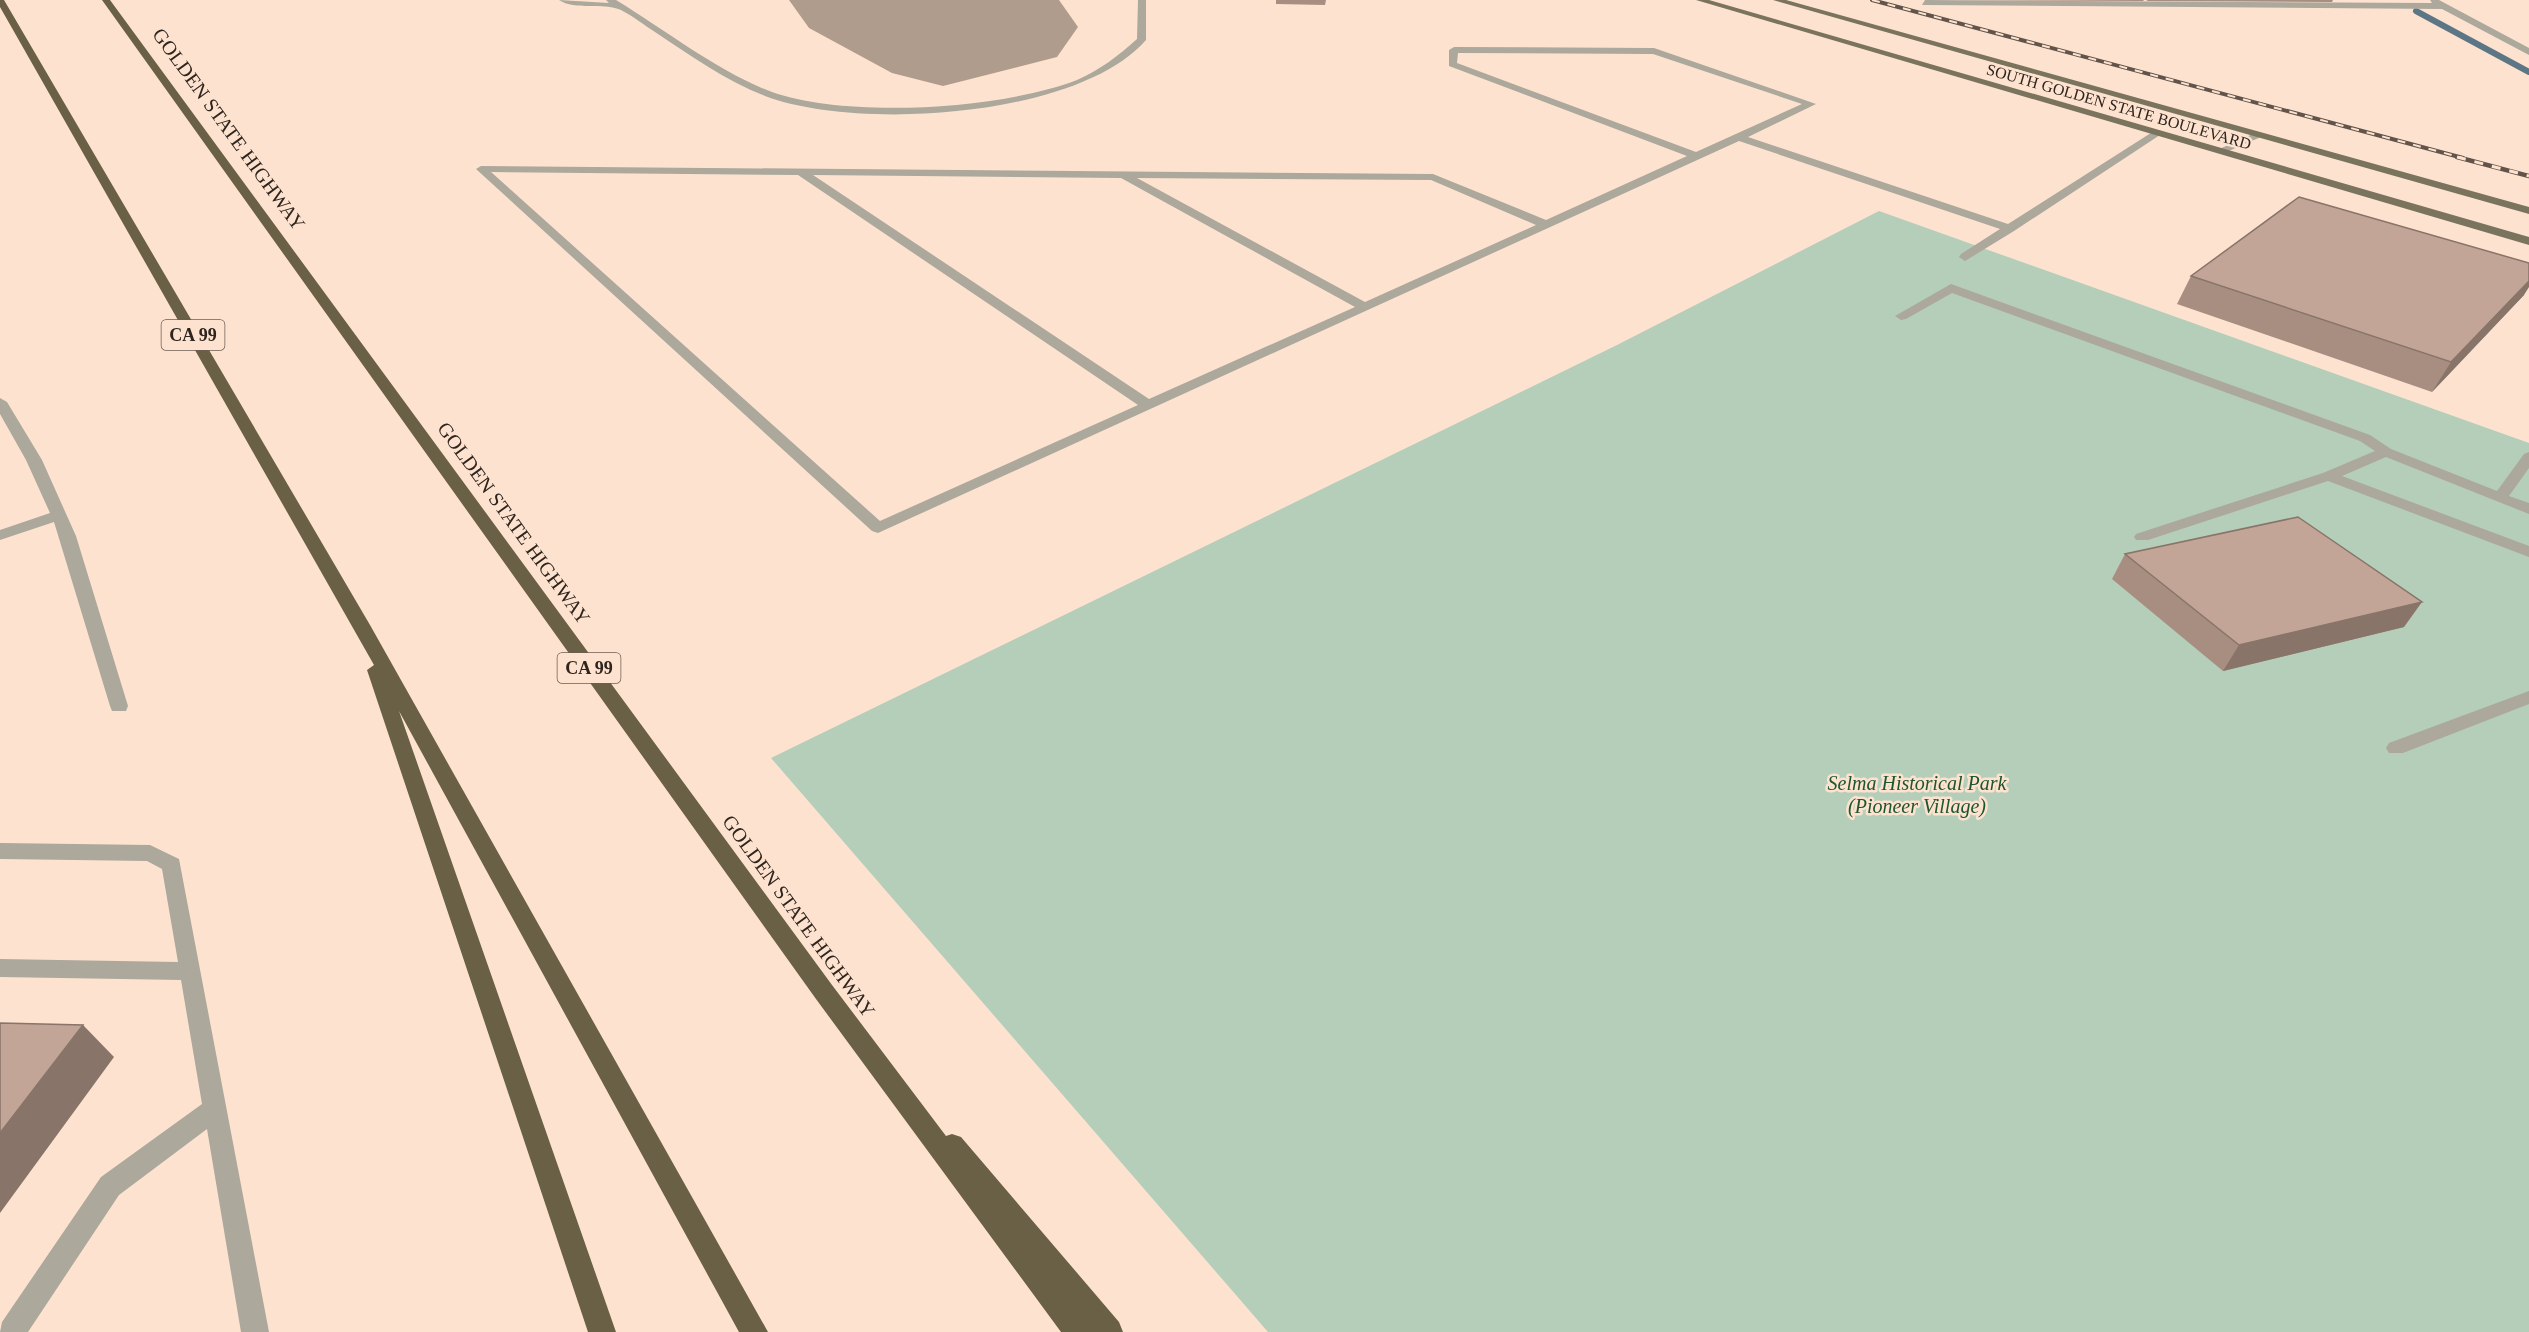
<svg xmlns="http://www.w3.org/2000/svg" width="2529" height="1332" font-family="Georgia,serif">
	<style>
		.green { fill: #b4ceb9 }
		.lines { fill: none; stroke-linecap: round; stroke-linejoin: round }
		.stream { stroke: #5d7686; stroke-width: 6 }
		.runway { fill: #b09c8c; fill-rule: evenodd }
		.minor { fill: #aca89c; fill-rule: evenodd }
		.major { fill: #7a735d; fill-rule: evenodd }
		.highway { fill: #696046; fill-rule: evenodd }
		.rail-far1-casing { stroke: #62544a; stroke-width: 4 }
		.rail-casing { stroke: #62544a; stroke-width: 4.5 }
		.rail-far1 { stroke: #fde3cf; stroke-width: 2; stroke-dasharray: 8; stroke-linecap: butt }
		.rail { stroke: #fde3cf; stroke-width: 3; stroke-dasharray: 9; stroke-linecap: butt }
		.wall { fill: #a78e81 }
		.shaded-wall { fill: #887469 }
		.building { fill: #c2a596; stroke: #887469; stroke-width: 1.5 }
		.labels { text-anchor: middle; stroke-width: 5; stroke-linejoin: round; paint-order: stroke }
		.far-street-label { font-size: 16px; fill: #2f251e; stroke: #fde3cf }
		.shield { fill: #fde3cf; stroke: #6d5e53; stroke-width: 1.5 }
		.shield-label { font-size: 18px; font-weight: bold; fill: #2f251e }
		.street-label { font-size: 20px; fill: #2f251e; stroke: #fde3cf }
		.park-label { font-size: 20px; font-style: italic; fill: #1c552e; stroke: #fde3cf }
	</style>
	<rect width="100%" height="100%" fill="#fde3cf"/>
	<path class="green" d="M1879,211L2529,443V1332H1268L771,758L1617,345Z"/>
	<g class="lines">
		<path class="stream" d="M2416,11L2529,72"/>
		<path class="runway" d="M789,0H1059L1078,27L1057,57L943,86L892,73L809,28Z"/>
		<path class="minor" d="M559,0L609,3L606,0H616C664,29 720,73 772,92C848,119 1002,109 1077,80C1100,70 1118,56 1137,39L1138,0H1146V40C1078,118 857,131 765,96C726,81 690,55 655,32C644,25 633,16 621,10C603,2 575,11 559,0Z
			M1925,0L2432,3L2430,0H2439L2529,48V55L2442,9L1922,5Z
			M1454,47L1654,48L1816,104L1748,137L2008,224L2154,131L2163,133L2014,231L1965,261L1959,257L1961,254L2000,229L1739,141L878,533L872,531L476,169L481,166L1433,174L1546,220L1687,156L1449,66V50ZM1458,53L1653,54L1802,104L1696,152L1457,63ZM491,172L798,175L1138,405L880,521ZM813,175L1121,178L1355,307L1149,399ZM1137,178L1431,180L1536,225L1365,302Z
			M2257,132L2262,135L2261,137L2224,153L2215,151Z
			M1951,284L2370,435L2391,449L2497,491L2524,454L2529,452V468L2509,496L2529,503V514L2386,457L2342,476L2529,546V557L2328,481L2148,540H2136L2134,537L2136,534L2323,473L2375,451L2360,441L1952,293L1906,319L1901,320L1895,316Z
			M0,398L7,402L42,460L76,536L128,706L126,711H112L110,706L54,522L0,540V530L50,513L26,460L0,414Z
			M2529,691V704L2403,753H2389L2386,748L2389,743Z
			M0,843L150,845L179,859L269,1332H241L207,1129L119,1195L28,1332H0L2,1322L101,1177L202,1104L181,980L0,977V959L178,962L162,869L147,861L0,859Z"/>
		<path class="major" d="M1696,0H1709L2529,237V245Z
			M1773,0H1786L2529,207V214Z"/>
		<path class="highway" d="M0,0H4L370,625L768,1332H739L399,711L616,1332H588L367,670L374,665L0,7Z
			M102,0H110L832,985L946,1136L952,1134L961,1137L1119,1322L1123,1332H1061L816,999Z"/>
		<defs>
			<path id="rail-far1" d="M1872,0L2463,158"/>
			<path id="rail" d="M2457,157L2529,176"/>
		</defs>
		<use href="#rail-far1" class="rail-far1-casing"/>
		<use href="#rail" class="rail-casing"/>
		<use href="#rail-far1" class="rail-far1"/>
		<use href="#rail" class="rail"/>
	</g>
	<path class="wall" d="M1276,0H1326L1325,5L1276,4Z
		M1959,0H2144L2143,1Z
		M2146,0H2333L2332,2L2148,1Z
		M2191,276L2524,295L2432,392L2177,304Z
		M2125,554L2404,627L2223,671L2112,579Z"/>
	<path class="shaded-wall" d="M2529,281V287L2524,295L2432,392L2451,362Z
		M2422,602L2404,627L2223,671L2239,645Z
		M83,1025L114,1057L0,1213V1133Z"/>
	<path class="building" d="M2299,197L2529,263V281L2451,362L2191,276Z
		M2298,517L2422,602L2239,645L2125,554Z
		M0,1023L83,1025L0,1133Z"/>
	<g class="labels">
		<g class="far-street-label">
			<text transform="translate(2119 106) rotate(16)" y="6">SOUTH GOLDEN STATE BOULEVARD</text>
		</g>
		<g class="shield">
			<rect x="161.5" y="320" width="63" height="30" rx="4.5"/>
			<rect x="557.5" y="653" width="63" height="30" rx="4.5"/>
		</g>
		<g class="shield-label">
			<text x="193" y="341">CA 99</text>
			<text x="589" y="674">CA 99</text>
		</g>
		<g class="street-label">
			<text transform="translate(229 129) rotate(54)" y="7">GOLDEN STATE HIGHWAY</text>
			<text transform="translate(514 523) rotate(54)" y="7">GOLDEN STATE HIGHWAY</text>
			<text transform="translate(799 916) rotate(54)" y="7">GOLDEN STATE HIGHWAY</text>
		</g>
		<g class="park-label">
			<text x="1917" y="790">Selma Historical Park<tspan x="1917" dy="23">(Pioneer Village)</tspan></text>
		</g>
	</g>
</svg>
